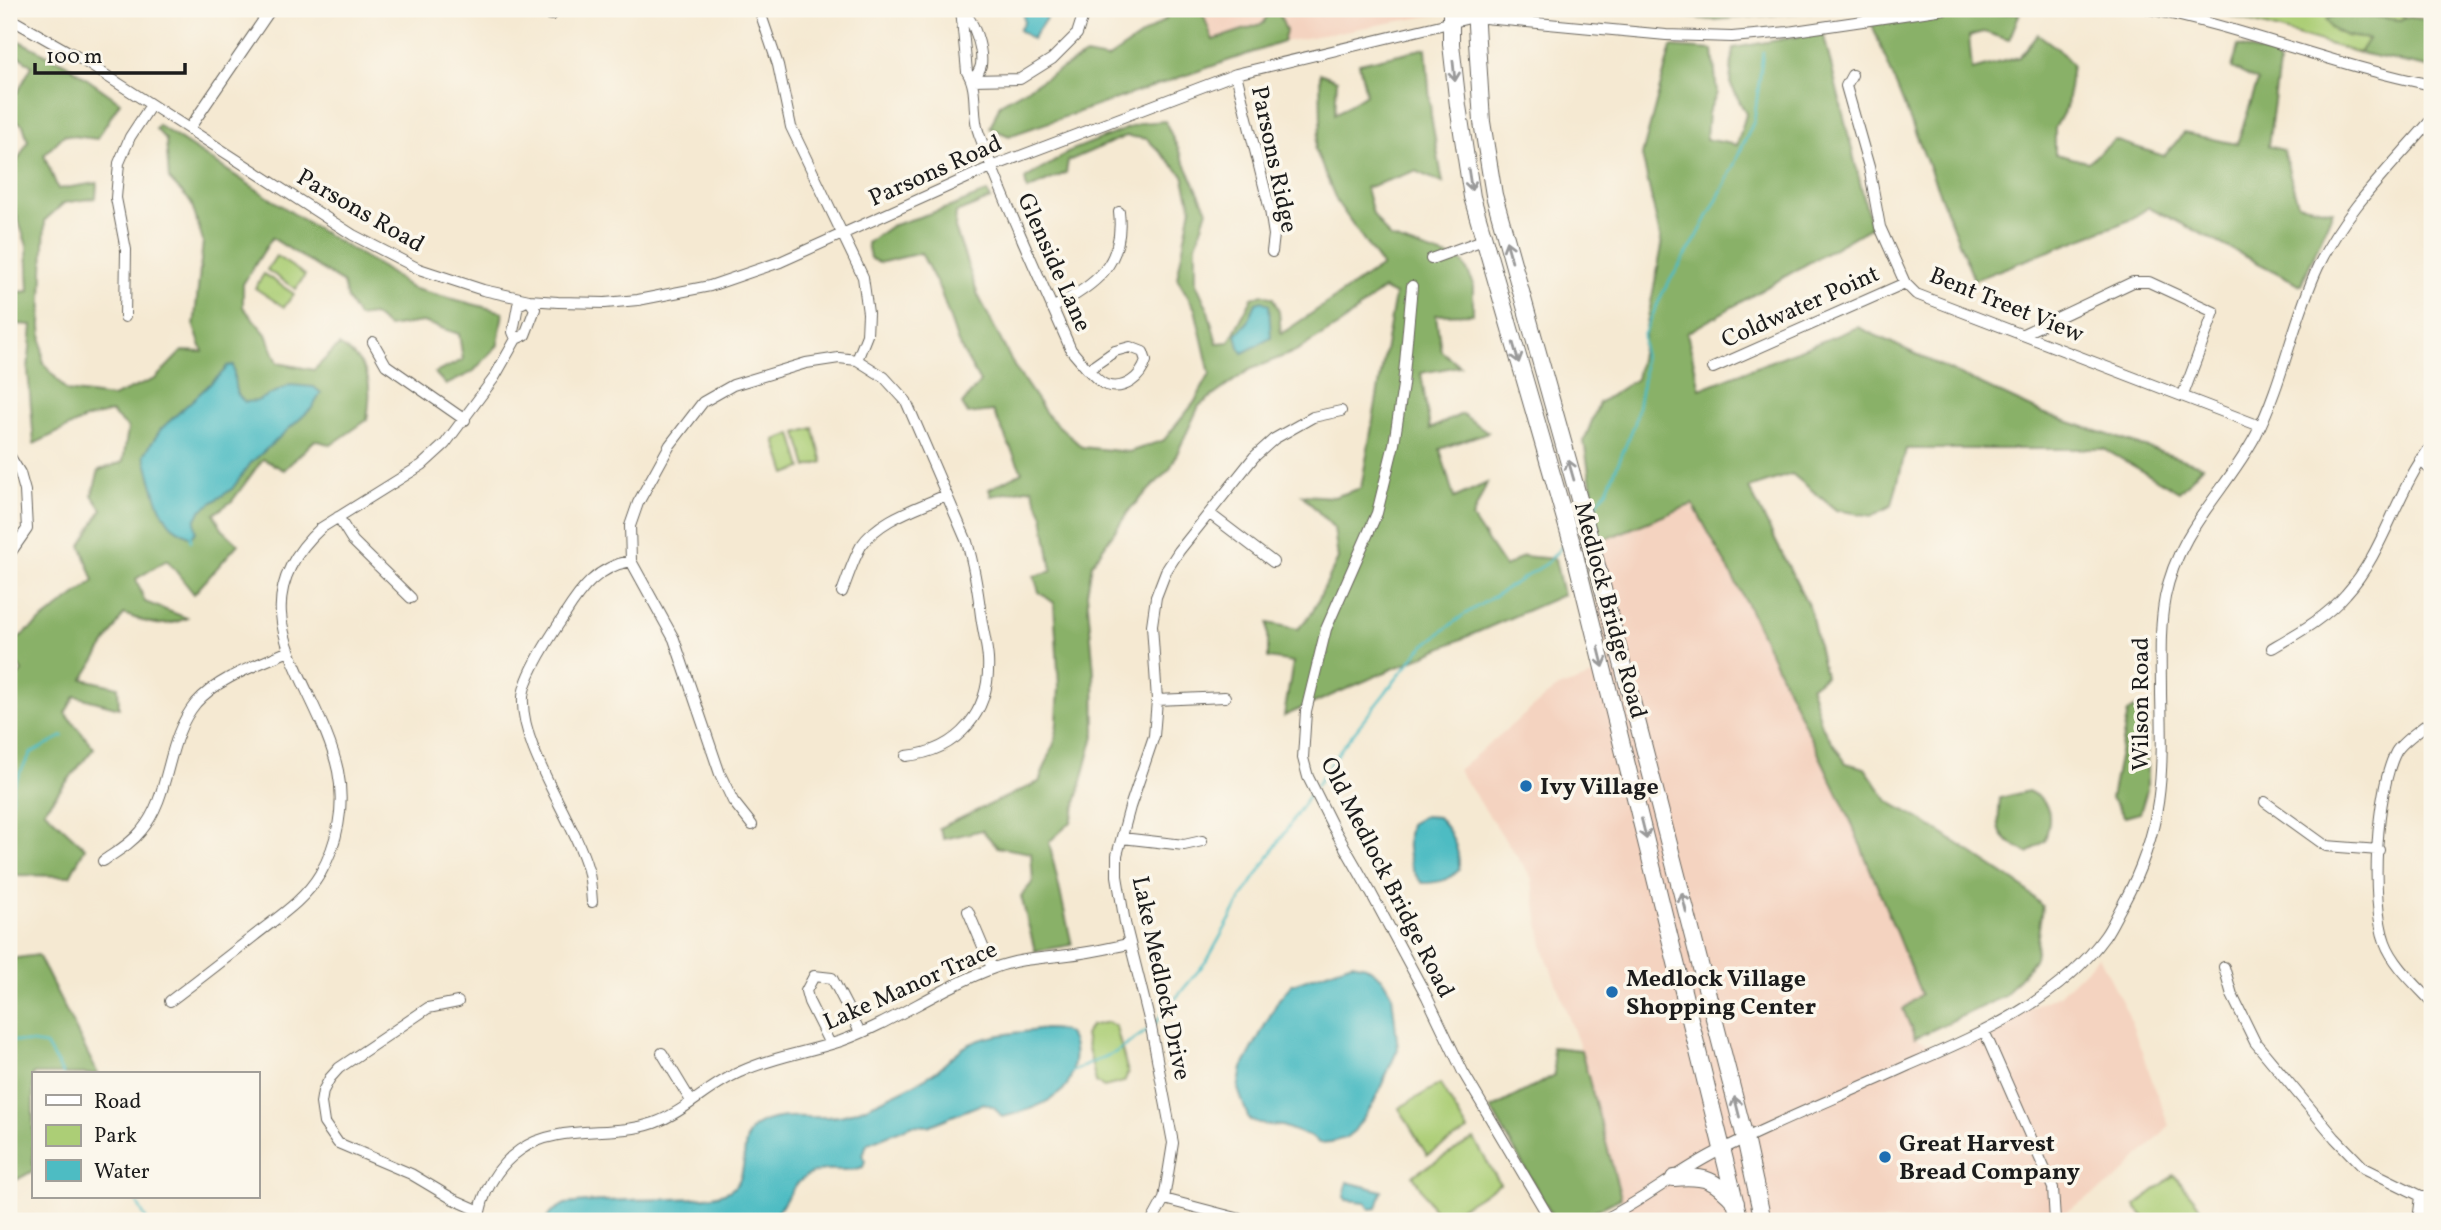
<svg xmlns="http://www.w3.org/2000/svg" width="2441" height="1230" font-family="Vollkorn,serif">
	<style>
		.built { fill: #f4d3c0 }
		.green { fill: #acce76; stroke: #647549; stroke-width: 2 }
		.forest { fill: #89b167; stroke: #526642; stroke-width: 2 }
		.water { fill: #4dbcc3; stroke: #346c70; stroke-width: 2 }
		.lines { fill: none; stroke-linecap: round; stroke-linejoin: round }
		.stream { stroke: #4dbcc3; stroke-width: 2.5 }
		.minor-casing { stroke: #68645c; stroke-width: 12 }
		.trunk-casing { stroke: #68645c; stroke-width: 18 }
		.minor { stroke: #fff; stroke-width: 10 }
		.trunk { stroke: #fff; stroke-width: 16 }
		.oneway { stroke: #999 }
		.poi-dot { fill: #1f6fb2; stroke: #fbf7ec; stroke-width: 2.5 }
		.labels { text-anchor: middle; stroke-width: 7; stroke-linejoin: round; paint-order: stroke }
		.street-label { font-size: 24px; fill: #1c1c1c; stroke: #fbf7ec }
		.poi-label { font-size: 24px; font-weight: bold; fill: #1c1c1c; stroke: #fbf7ec; text-anchor: start }
	</style>
	<rect width="100%" height="100%" fill="#fbf7ec"/>
	<filter id="ink" filterUnits="userSpaceOnUse"><feTurbulence type="fractalNoise" baseFrequency=".0143" numOctaves="2"/><feDisplacementMap in="SourceGraphic" scale="14" xChannelSelector="R" yChannelSelector="G"/><feConvolveMatrix kernelMatrix="1 2 1 2 8 2 1 2 1" color-interpolation-filters="sRGB"/></filter>
	<filter id="wash" filterUnits="userSpaceOnUse"><feTurbulence type="fractalNoise" baseFrequency=".00686" numOctaves="4" result="noise"/><feDisplacementMap in="SourceGraphic" scale="28" xChannelSelector="R" yChannelSelector="G"/><feGaussianBlur stdDeviation="1.57" result="paint"/><feColorMatrix in="noise" values="0 0 0 0 0 0 0 0 0 0 0 0 0 0 0 0 0 1.4 0 .05"/><feComposite in="paint" operator="in"/></filter>
	<g filter="url(#wash)">
		<rect width="100%" height="100%" fill="#f5e9d2"/>
		<path class="built" d="M1201,9H1467L1283,42L1286,31L1264,22L1213,40Z
			M1693,504L1743,596L1849,817L1922,994L1915,1038L1949,1053L1993,1024L2059,995L2099,956L2128,1014L2169,1126L2115,1181L2050,1221H1618L1626,1217L1581,1050L1544,951L1531,877L1458,770L1555,689L1610,670L1585,547Z"/>
		<path class="green" d="M2207,9H2390L2406,17L2400,20L2339,13L2347,36L2369,39L2359,53Z
			M276,256L305,275L296,289L267,270Z
			M264,274L294,294L284,307L255,288Z
			M813,428L823,462L807,467L797,433Z
			M792,434L802,468L786,474L775,440Z
			M1108,1022L1116,1027L1128,1073L1124,1082L1104,1087L1096,1082L1085,1035L1090,1026Z
			M1440,1084L1468,1131L1427,1155L1399,1108Z
			M1474,1139L1500,1184L1440,1220L1413,1175Z
			M2174,1175L2207,1215L2199,1221H2148L2135,1206Z"/>
		<path class="forest" d="M1164,9H1201L1213,40L1264,23L1269,10H1278L1286,31L1283,42L1009,136L990,128L1000,104L1086,55L1107,59L1166,19Z
			M1620,9H1836L1713,20Z
			M2020,13L2009,40L1984,32L1969,36L1972,70L2019,57L2038,34L2057,48L2072,64L2067,106L2055,128V154L2088,162L2115,140L2164,156L2184,133L2237,144L2258,81L2232,68L2238,46L2274,56L2279,65L2268,146L2283,150L2298,204L2333,211L2301,285L2149,207L2130,220L1974,280L1871,22L1968,14Z
			M2339,13L2400,20L2406,17L2432,20V68L2359,53L2368,39L2346,36L2330,28L2326,19Z
			M1823,32L1871,227L1687,333L1700,389L1858,327L2042,413L2203,466L2179,492L2104,449H1906L1892,505L1872,516L1836,510L1792,474L1749,488L1810,609L1825,676L1811,687L1822,726L1846,763L1865,768L1888,801L1925,822L2023,887L2042,906L2035,958L2005,996L1915,1038L1903,1009L1921,994L1849,817L1743,596L1693,504L1600,541L1584,441L1599,403L1636,379L1662,246L1642,155L1671,47L1713,50L1717,93L1708,113L1706,139L1737,145L1746,114L1730,83L1733,48Z
			M9,36L66,64L120,102L97,139L64,135L44,155L58,189L97,183L96,198L64,203L45,220L41,325L43,363L67,391L112,397L155,379L182,351L203,352L194,327L203,241L191,202L169,179L166,140L156,129L158,125L317,229L383,268L411,288L503,312L498,345L473,372L446,385L435,373L463,360L459,334L423,322L388,327L373,315L358,317L347,299L343,283L272,238L243,284V307L266,334L278,363L314,370L339,345C372,365 372,384 367,420L331,445L315,440L284,470L263,459L232,501L214,514L222,529L238,544L194,594L167,560L136,579L145,602L187,618C161,629 149,624 124,614L83,679L118,687L119,708L75,696L65,713L94,748L44,810L85,848L70,876L9,875V686L22,671L9,652V645L94,581L81,545L102,509L92,495L99,470L123,462L128,428L111,412L85,419L34,444L28,370L32,325L17,324L9,338V293L29,291L27,246L9,192V177L28,141L23,125L9,116V89L17,93L32,66L9,49Z
			M1426,48L1431,116L1443,183L1415,171L1366,188L1373,214L1390,238L1463,262L1473,282V314L1436,315L1441,351L1460,366L1421,373L1430,429L1462,414L1488,432L1440,449L1454,498L1487,483L1472,518L1505,567L1523,556L1555,559L1563,595L1284,716L1293,662L1268,658V623L1298,629L1312,613L1338,559L1334,528L1302,495L1334,497L1361,488L1395,295L1383,289L1341,324L1294,352L1249,370L1199,406L1170,469L1131,508L1092,564L1087,593L1094,672L1095,732L1071,822L1049,842L1072,945L1035,951L1021,896L1033,882L1031,853L997,847L982,830L944,839L939,828L1039,782L1056,738L1059,687L1054,603L1039,592L1034,576L1052,571L1043,516L1032,488L991,496L989,489L1022,472L993,411L968,414L962,404L980,382L958,343L940,290L921,253L879,263L870,258L867,243L891,226L953,206L987,192L991,199L956,213L955,228L978,295L1014,366L1048,416L1082,447L1129,452L1164,440L1194,403L1210,374L1195,309L1177,278L1191,207L1183,175L1147,139L1126,136L1068,161L1066,173L1027,190L1025,179C1039,169 1055,164 1067,152L1141,123L1165,121L1207,210L1196,245V283L1207,307L1217,343L1229,342L1252,298L1262,294L1273,298L1279,312L1281,334L1382,266L1337,202L1315,149L1321,124L1320,73L1337,80L1335,114L1366,94L1359,63Z
			M2136,707L2147,709V790L2140,813L2125,817L2111,798L2128,712Z
			M2028,791C2054,804 2051,816 2045,841L2028,853C1996,837 1997,833 2000,798Z
			M38,955L98,1074H33V1171L9,1184V959Z
			M1552,1047L1581,1050L1621,1198L1599,1209L1564,1221L1551,1214L1491,1109L1555,1075Z"/>
		<path class="water" d="M1033,9L1051,11L1032,39L1019,30L1024,23L1023,14Z
			M1262,301L1269,305L1271,338L1243,353L1239,347L1236,334L1248,322L1256,303Z
			M233,365C236,380 231,391 245,402L257,401L290,385L314,387L321,393L312,408L251,463L232,489L200,511L195,521L196,532L191,537C185,534 176,530 171,525C156,508 151,477 144,455L161,429L224,371L227,366Z
			M1424,816L1438,817C1452,832 1460,850 1459,870C1448,881 1437,883 1422,883C1408,870 1405,842 1410,824Z
			M1352,963L1366,966L1382,978L1392,995L1398,1049L1373,1104L1354,1131L1345,1138L1331,1142L1319,1143L1311,1137L1282,1126L1266,1125L1249,1120L1238,1089L1242,1068L1279,999L1292,984Z
			M1045,1029C1052,1029 1061,1029 1067,1033C1080,1044 1074,1079 1063,1090C1047,1105 1023,1112 1002,1117L994,1107L984,1103L928,1126L913,1125L868,1143L862,1154L865,1160L863,1167C851,1172 838,1169 825,1170C794,1173 788,1201 771,1221H546L550,1213L565,1204C600,1200 636,1200 671,1199C688,1198 708,1199 724,1193C756,1182 734,1141 756,1126C782,1109 815,1122 844,1115C863,1110 919,1083 935,1072C947,1063 955,1052 968,1045C990,1033 1021,1033 1045,1029Z
			M1347,1182L1382,1191L1377,1208L1370,1209L1365,1202L1346,1200L1344,1197Z"/>
		<g class="lines">
			<path class="stream" d="M1590,513L1607,490L1635,423L1644,376L1643,336L1664,290L1696,239L1727,180L1754,121L1763,52
				M191,537V541
				M1316,786L1340,750L1420,649L1462,616L1546,564L1566,542
				M9,825L13,785L31,753L63,736
				M1153,1026L1208,959L1243,896L1312,791
				M9,1040L46,1045L63,1074
				M1071,1072L1116,1052L1148,1030
				M134,1197L147,1221"/>
		</g>
	</g>
	<g filter="url(#ink)">
		<g class="lines">
			<defs>
				<path id="minor" d="M521,9L552,15
					M759,9L778,65L791,127L863,277L868,313L867,335L857,360
					M961,9L967,72C979,90 971,114 979,134C1006,207 1040,278 1071,350L1088,370
					M2149,9C2245,28 2336,66 2432,85
					M962,11C974,19 983,50 981,65C980,70 976,76 973,80
					M9,18L76,56L353,235L419,269L483,290L529,300L558,302L605,303L638,300L710,286L780,262L991,167L1236,74L1474,17L1666,35L1732,37L1788,32L1944,9
					M1236,74L1270,210L1274,235L1272,252
					M1852,75L1846,86L1869,167L1880,227L1905,283L1916,294L2260,426
					M973,80L1020,79L1052,59L1077,34L1085,9
					M189,129L271,9
					M1431,259L1483,240
					M1412,286L1403,385L1394,444L1377,513L1326,629L1306,711L1303,758L1308,777L1332,825L1371,893L1427,997L1463,1072L1551,1221
					M1052,308C1095,286 1125,264 1119,212
					M125,317L126,250L116,198L119,163L130,137L151,105
					M2023,334L2133,282H2149L2214,312L2183,395
					M516,339L513,332L518,305L529,300
					M373,342L386,365L465,420
					M1130,347L1143,352L1146,361C1141,377 1125,391 1106,385C1100,383 1093,375 1088,370L1115,351Z
					M1713,368L1905,283
					M9,455L20,473L25,491L27,529L11,552
					M2420,460L2432,471
					M1210,514L1273,562
					M338,517L353,541L411,598
					M842,592C848,577 853,560 861,546C879,519 918,508 946,495
					M2272,648C2298,633 2327,617 2346,594C2385,551 2396,490 2432,445
					M1157,700L1225,697
					M2265,802L2326,846L2379,850
					M752,825L733,801L720,774L674,639L631,561L630,526L638,503L670,445L703,402L733,385L806,363L839,358L857,360L884,377L906,401L967,542C974,566 978,591 981,616C983,631 987,645 988,659C991,712 958,751 906,756
					M1122,838L1184,845L1202,841
					M103,861C116,852 131,844 141,831C172,794 165,740 196,703C219,677 258,665 289,651
					M592,902C591,892 591,880 588,870C574,819 520,749 523,697C524,676 552,634 564,616C581,589 597,567 631,561
					M968,911L992,968
					M2224,967L2232,995L2255,1042L2335,1138L2364,1168L2421,1196H2432
					M170,1001C198,980 226,958 254,936C278,917 304,901 320,874C338,843 345,806 338,771C319,682 230,612 321,528L422,465L445,444L494,378L516,339L525,335L535,309L529,300
					M2431,1001C2415,984 2393,964 2385,942C2370,902 2376,790 2396,752C2403,740 2422,729 2432,720
					M458,1002L428,1008L339,1068L330,1078L323,1091L321,1103L324,1123L338,1143L411,1174L453,1199L480,1211
					M1984,1031L2053,1188L2055,1221
					M830,1044L809,1002L806,991L814,976L832,978L860,1032
					M662,1053L691,1101
					M1164,1199L1248,1221
					M479,1221C480,1195 498,1165 520,1150C558,1123 611,1138 654,1123C685,1112 709,1085 740,1072C772,1057 808,1052 841,1041C894,1022 941,987 994,968C1022,957 1053,958 1082,953C1098,951 1114,947 1129,944
					M1152,1221L1164,1199L1173,1143L1151,1027L1125,923L1117,876V855L1130,807L1154,736L1157,700L1152,625L1156,597L1166,571L1179,551L1254,457L1274,439L1313,417L1341,411
					M1601,1221C1644,1201 1680,1169 1723,1149C1783,1119 1846,1094 1907,1066C1978,1035 2058,1002 2105,936C2112,926 2117,914 2123,904C2164,829 2163,776 2161,694C2161,661 2159,629 2165,597C2179,528 2225,493 2256,435C2283,382 2293,321 2318,267C2345,210 2392,166 2432,119
					M2418,1221L2421,1196"/>
				<path id="trunk" d="M1451,9V44L1458,106L1472,197L1573,547L1740,1221
					M1475,9L1482,122L1494,195L1589,535L1745,1138L1763,1221
					M1674,1178C1706,1175 1715,1180 1736,1203"/>
			</defs>
			<use href="#minor" class="minor-casing"/>
			<use href="#trunk" class="trunk-casing"/>
			<use href="#minor" class="minor"/>
			<use href="#trunk" class="trunk"/>
		</g>
		<defs><path id="oneway-shaft" d="M-6 0H5M1.5-3L5.5 0L1.5 3" fill="none" stroke-width="1.6" stroke-linecap="round" stroke-linejoin="round" transform="scale(1.75)"/></defs>
		<g class="oneway">
			<use href="#oneway-shaft" transform="translate(1454 71) rotate(84)"/>
			<use href="#oneway-shaft" transform="translate(1470 180) rotate(81)"/>
			<use href="#oneway-shaft" transform="translate(1509 251) rotate(-106)"/>
			<use href="#oneway-shaft" transform="translate(1516 353) rotate(74)"/>
			<use href="#oneway-shaft" transform="translate(1571 470) rotate(-106)"/>
			<use href="#oneway-shaft" transform="translate(1601 657) rotate(76)"/>
			<use href="#oneway-shaft" transform="translate(1644 829) rotate(76)"/>
			<use href="#oneway-shaft" transform="translate(1684 903) rotate(-104)"/>
			<use href="#oneway-shaft" transform="translate(1737 1107) rotate(-104)"/>
		</g>
	</g>
	<g class="poi-dot">
		<circle cx="1526" cy="786" r="7"/>
		<circle cx="1612" cy="992" r="7"/>
		<circle cx="1885" cy="1157" r="7"/>
	</g>
	<g class="labels">
		<g class="street-label">
			<text transform="translate(1275 159) rotate(78)" y="8">Parsons Ridge</text>
			<text transform="translate(935 170) rotate(-24)" y="8">Parsons Road</text>
			<text transform="translate(361 210) rotate(30)" y="8">Parsons Road</text>
			<text transform="translate(1055 262) rotate(66)" y="8">Glenside Lane</text>
			<text transform="translate(2007 304) rotate(22)" y="8">Bent Treet View</text>
			<text transform="translate(1800 306) rotate(-24)" y="8">Coldwater Point</text>
			<text transform="translate(1611 610) rotate(75)" y="8">Medlock Bridge Road</text>
			<text transform="translate(2140 704) rotate(-90)" y="8">Wilson Road</text>
			<text transform="translate(1388 877) rotate(63)" y="8">Old Medlock Bridge Road</text>
			<text transform="translate(1162 978) rotate(78)" y="8">Lake Medlock Drive</text>
			<text transform="translate(910 985) rotate(-24)" y="8">Lake Manor Trace</text>
		</g>
		<g class="poi-label">
			<text x="1540" y="794">Ivy Village</text>
			<text x="1626" y="986">Medlock Village<tspan x="1626" dy="28">Shopping Center</tspan></text>
			<text x="1899" y="1151">Great Harvest<tspan x="1899" dy="28">Bread Company</tspan></text>
		</g>
	</g>
	<rect width="2441" height="1230" fill="none" stroke="#fbf7ec" stroke-width="35"/>
	<rect x="32" y="1072" width="228" height="126" fill="#fbf7ec" stroke="#a29f99" stroke-width="2"/>
	<rect x="46" y="1095" width="35" height="10" fill="#ffffff" stroke="#a29f99" stroke-width="2"/>
	<text x="94" y="1108" font-size="21" fill="#1c1c1c">Road</text>
	<rect x="46" y="1125" width="35" height="21" fill="#acce76" stroke="#a29f99" stroke-width="2"/>
	<text x="94" y="1142" font-size="21" fill="#1c1c1c">Park</text>
	<rect x="46" y="1160" width="35" height="21" fill="#4dbcc3" stroke="#a29f99" stroke-width="2"/>
	<text x="94" y="1178" font-size="21" fill="#1c1c1c">Water</text>
	<path d="M35 63v10h150v-10" fill="none" stroke="#1c1c1c" stroke-width="3.5"/>
	<text x="46" y="63" font-size="21" fill="#1c1c1c" stroke="#fbf7ec" stroke-width="5" paint-order="stroke">100 m</text>
</svg>
